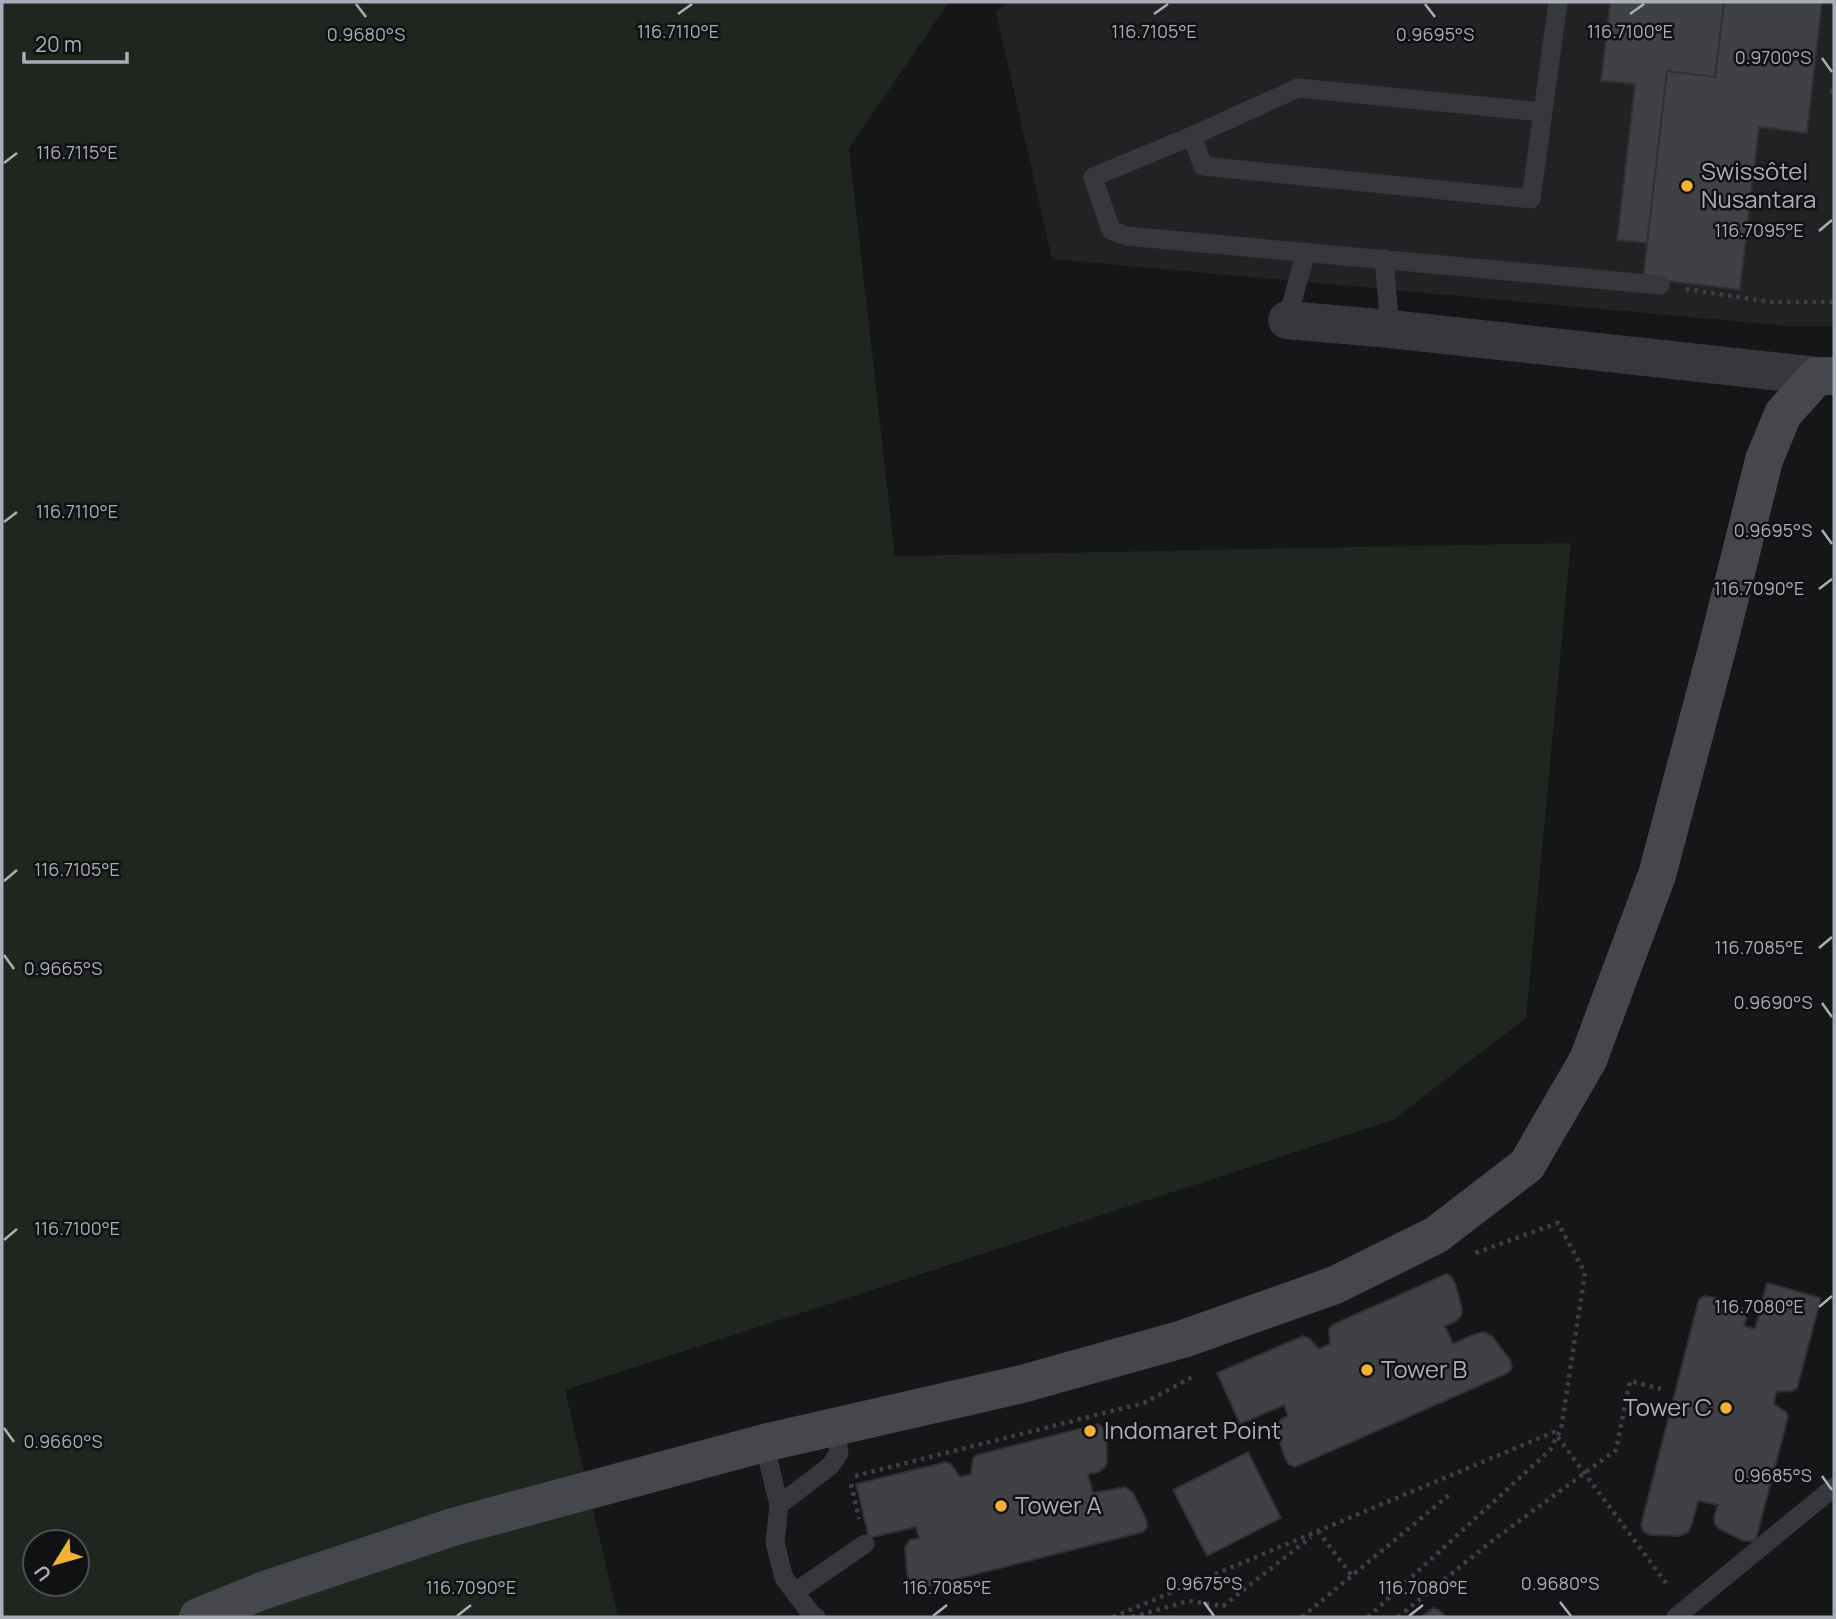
<svg xmlns="http://www.w3.org/2000/svg" width="1836" height="1619" font-family="Manrope,sans-serif">
	<style>
		.built { fill: #222225 }
		.green { fill: #1e261f; fill-rule: evenodd }
		.building { fill: #404145; stroke: #303034; stroke-width: 2 }
		.lines { fill: none; stroke-linecap: round; stroke-linejoin: round }
		.path { stroke: #3d3f44; stroke-width: 4.5; stroke-dasharray: 3.5 5; stroke-linecap: butt }
		.lane { stroke: #37383d; stroke-width: 19 }
		.street { stroke: #37383d; stroke-width: 38 }
		.secondary { stroke: #45474d; stroke-width: 38 }
		.ticks { fill: none; stroke: #a8adb8; stroke-width: 2.5 }
		.poi-dot { fill: #f2b134; stroke: #111113; stroke-width: 2.5 }
		.labels { text-anchor: middle; stroke-width: 5; stroke-linejoin: round; paint-order: stroke }
		.poi-label { font-size: 24px; fill: #a8adb8; stroke: #111113; text-anchor: start }
		.ticks-label { font-size: 18px; text-anchor: middle; fill: #a8adb8; stroke: #111113; stroke-width: 5; stroke-linejoin: round; paint-order: stroke }
	</style>
	<rect width="100%" height="100%" fill="#161618"/>
	<path class="built" d="M1007,2H1834V326H1788L1052,259L996,12Z"/>
	<path class="green" d="M2,2H949L849,148L895,556L1571,543L1526,1018L1393,1120L565,1390L618,1617H2ZM35,1542H77V1584H35Z"/>
	<path class="building" d="M1610,2H1822L1807,133L1759,127L1740,290L1643,278L1647,243L1617,240L1635,84L1601,81Z
		M1724,2H1822L1807,133L1759,127L1740,290L1643,278L1667,71L1715,77Z
		M1446,1274L1451,1276L1455,1283L1462,1309L1461,1316L1456,1321L1445,1326L1453,1344L1475,1334L1484,1332L1492,1336L1510,1360L1512,1368L1508,1373L1295,1467L1288,1464L1283,1453L1276,1427L1281,1419L1288,1416L1284,1405L1240,1424L1217,1373L1303,1336L1309,1338L1319,1349L1330,1344L1329,1329L1332,1325Z
		M1767,1283L1821,1298L1797,1388L1792,1391L1776,1392L1774,1404L1787,1413L1788,1417L1756,1539L1752,1541H1744L1719,1529L1715,1524L1714,1517L1718,1505L1698,1501L1692,1524L1688,1532L1680,1536L1650,1535L1643,1531L1641,1525L1699,1299L1705,1296L1718,1298L1743,1309L1746,1318L1744,1326L1755,1329Z
		M1098,1424L1102,1427L1106,1434L1107,1462L1105,1467L1099,1472L1088,1474L1093,1493L1125,1487L1133,1493L1146,1519L1147,1527L1143,1532L917,1589L911,1586L907,1574L905,1547L910,1540L919,1538L916,1527L869,1538L856,1484L946,1462L951,1464L960,1477L971,1474L973,1458L977,1455Z
		M1248,1452L1281,1518L1207,1556L1173,1490Z
		M1433,1608L1439,1610L1446,1617H1421Z"/>
	<g class="lines">
		<path class="path" d="M1830,91L1834,92
			M1686,289L1770,302H1834
			M855,1476L1144,1403L1194,1376
			M851,1484L859,1519
			M1318,1531L1352,1576
			M1113,1617L1554,1432L1669,1587
			M1132,1617L1189,1601L1223,1606L1311,1537
			M1302,1617L1449,1495
			M1368,1617L1550,1450L1561,1429L1585,1273L1558,1223L1475,1253
			M1398,1617L1492,1541L1616,1450L1630,1381L1661,1389"/>
		<path class="lane" d="M1543,112L1298,88L1192,136L1203,166L1531,199L1558,2
			M1192,136L1093,177L1111,230L1126,236L1660,285
			M1384,259L1390,329
			M1287,320L1306,252
			M764,1443L779,1505L775,1543L784,1578L812,1615L816,1617
			M779,1505L830,1466L839,1453L835,1427
			M795,1592L865,1544
			M1676,1617L1834,1487"/>
		<path class="street" d="M1287,320L1390,329L1817,376"/>
		<path class="secondary" d="M198,1617L262,1591L456,1526L764,1443L1022,1384L1183,1339L1335,1285L1436,1235L1527,1165L1588,1060L1657,875L1718,645L1764,460L1783,414L1817,376H1834"/>
	</g>
	<path class="ticks" d="M356,4L366,17M1425,4L1435,17M678,14L692,4M1154,14L1168,4M1630,14L1644,4M1822,58L1832,72M4,163L17,153M1819,231L1832,220M4,522L17,512M1822,530L1832,544M1819,589L1832,579M4,881L17,870M1819,948L1832,937M4,955L14,969M1822,1003L1832,1017M4,1240L17,1229M1819,1307L1832,1296M4,1428L14,1442M1822,1476L1832,1490M1204,1602L1214,1616M1560,1602L1571,1616M457,1616L471,1605M933,1616L947,1605M1409,1616L1423,1605"/>
	<g class="poi-dot">
		<circle cx="1687" cy="186" r="7"/>
		<circle cx="1367" cy="1370" r="7"/>
		<circle cx="1726" cy="1408" r="7"/>
		<circle cx="1090" cy="1431" r="7"/>
		<circle cx="1001" cy="1506" r="7"/>
	</g>
	<g class="labels">
		<g class="poi-label">
			<text x="1701" y="180">Swissôtel<tspan x="1701" dy="28">Nusantara</tspan></text>
			<text x="1381" y="1378">Tower B</text>
			<text x="1712" y="1416" text-anchor="end">Tower C</text>
			<text x="1104" y="1439">Indomaret Point</text>
			<text x="1015" y="1514">Tower A</text>
		</g>
	</g>
	<g class="ticks-label">
		<text x="678" y="38">116.7110°E</text>
		<text x="1154" y="38">116.7105°E</text>
		<text x="1630" y="38">116.7100°E</text>
		<text x="366" y="41">0.9680°S</text>
		<text x="1435" y="41">0.9695°S</text>
		<text x="1773" y="64">0.9700°S</text>
		<text x="77" y="159">116.7115°E</text>
		<text x="1759" y="237">116.7095°E</text>
		<text x="77" y="518">116.7110°E</text>
		<text x="1773" y="537">0.9695°S</text>
		<text x="1759" y="595">116.7090°E</text>
		<text x="77" y="876">116.7105°E</text>
		<text x="1759" y="954">116.7085°E</text>
		<text x="63" y="975">0.9665°S</text>
		<text x="1773" y="1009">0.9690°S</text>
		<text x="77" y="1235">116.7100°E</text>
		<text x="1759" y="1313">116.7080°E</text>
		<text x="63" y="1448">0.9660°S</text>
		<text x="1773" y="1482">0.9685°S</text>
		<text x="1204" y="1590">0.9675°S</text>
		<text x="1560" y="1590">0.9680°S</text>
		<text x="471" y="1594">116.7090°E</text>
		<text x="947" y="1594">116.7085°E</text>
		<text x="1423" y="1594">116.7080°E</text>
	</g>
	<rect width="1836" height="1619" fill="none" stroke="#a8adb8" stroke-width="7"/>
	<g transform="translate(56 1563) rotate(233)"><circle r="33" fill="#111113" stroke="#4d4f55" stroke-width="2"/>
	<path d="M0-5L12 26L0 18L-12 26Z" fill="#f2b134"/>
	<text y="-10" font-size="19" font-weight="bold" text-anchor="middle" fill="#a8adb8">U</text>
	</g>
	<path d="M24 52v10h103v-10" fill="none" stroke="#a8adb8" stroke-width="3.5"/>
	<text x="35" y="52" font-size="21" fill="#a8adb8" stroke="#111113" stroke-width="5" paint-order="stroke">20 m</text>
</svg>
